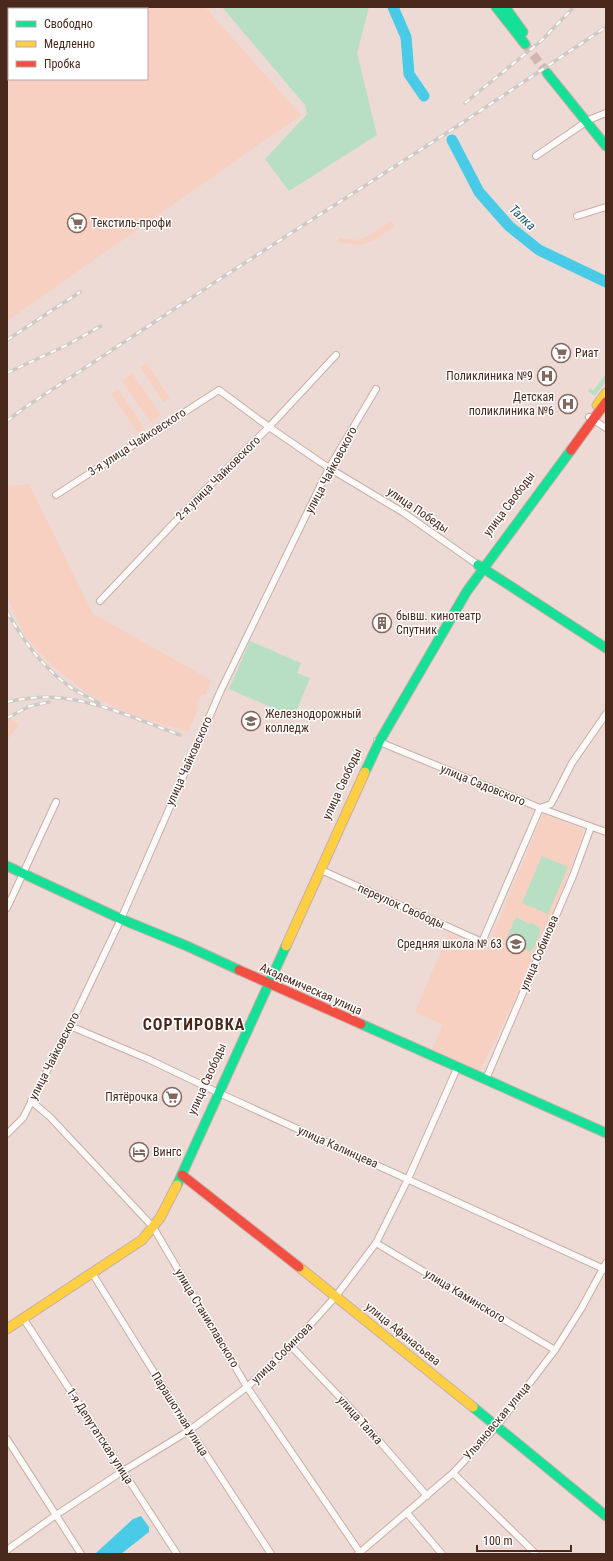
<svg xmlns="http://www.w3.org/2000/svg" width="613" height="1561" font-family="'Roboto Condensed',sans-serif">
	<style>
		.built { fill: #f7d0c1 }
		.green { fill: #b8dfc4 }
		.water { fill: #49cbe7 }
		.lines { fill: none; stroke-linecap: round; stroke-linejoin: round }
		.river { stroke: #49cbe7; stroke-width: 11 }
		.secondary-tunnel { stroke: #cdb7af; stroke-width: 9; stroke-dasharray: 9 4.5; stroke-linecap: butt }
		.street-casing { stroke: #c6afa6; stroke-width: 8 }
		.fast-casing { stroke: #c6afa6; stroke-width: 11 }
		.slow-casing { stroke: #c6afa6; stroke-width: 11 }
		.jam-casing { stroke: #c6afa6; stroke-width: 11 }
		.street { stroke: #fcf9f9; stroke-width: 6 }
		.fast { stroke: #16e098; stroke-width: 9 }
		.slow { stroke: #ffcf43; stroke-width: 9 }
		.jam { stroke: #f24e42; stroke-width: 9 }
		.rail-casing { stroke: #cfc9c6; stroke-width: 3.5 }
		.rail { stroke: #fff; stroke-width: 2; stroke-dasharray: 6; stroke-linecap: butt }
		.labels { text-anchor: middle; stroke-width: 3; stroke-linejoin: round; paint-order: stroke }
		.poi-label { font-size: 12px; fill: #4a291d; stroke: #fff; text-anchor: start }
		.street-label { font-size: 12px; fill: #4a291d; stroke: #fff }
		.water-label { font-size: 13px; font-style: italic; fill: #1d5a6c; stroke: #fff }
		.district-label { font-size: 16px; font-weight: bold; letter-spacing: 1px; fill: #4a291d; stroke: #fff }
	</style>
	<rect width="100%" height="100%" fill="#eedad4"/>
	<path class="built" d="M45,7H205L301,115L7,321V67L9,65V79H147V9H47Z
		M391,221L395,226L375,240L360,245L336,242L339,238L357,240L368,236Z
		M146,363L170,398L164,402L140,367Z
		M132,373L161,415L150,422L122,381Z
		M118,389L144,428L138,433L111,394Z
		M29,484L93,614L211,680L206,695H202L197,702L198,709L188,732L131,715L92,696L71,681L46,660L25,636L16,618L7,596V486Z
		M7,715L19,725L7,740Z
		M543,814L584,830L546,936L480,1071L432,1049L443,1025L415,1012L448,934L486,951Z"/>
	<path class="green" d="M222,7H369L357,53L377,135L289,191L265,159L307,114L305,105Z
		M606,374V381L595,396L588,391L590,389L593,391Z
		M250,641L301,663L297,673L310,678L294,717L229,689Z
		M542,856L568,867L548,914L522,903Z
		M516,917L529,924L532,923L540,927C541,934 535,947 530,952L520,948L519,946L518,948L505,942Z"/>
	<path class="water" d="M141,1516L149,1527V1532L121,1554H95L133,1519Z"/>
	<g class="lines">
		<path class="river" d="M393,7L406,37L409,74L424,96
			M452,140L479,192L509,226L539,250L606,282"/>
		<path class="secondary-tunnel" d="M525,44L547,73"/>
		<defs>
			<path id="street" d="M591,119L606,113
				M536,156L586,122
				M577,216L606,207
				M589,417L606,428
				M56,495L219,390L269,427L329,468L404,513L478,565
				M100,601L206,489L269,427L336,355
				M377,741L540,808L606,832
				M321,870L482,942L540,808L551,804L572,763L606,714
				M7,908L56,802
				M70,1026L148,1059L219,1093L606,1270
				M486,1079L573,876L591,827
				M31,1101L50,1117L153,1227L247,1387L361,1554
				M7,1134L23,1118L70,1026L121,919L221,690L329,468L376,389
				M376,1243L555,1350
				M92,1273L190,1430L271,1554
				M23,1318L177,1554
				M291,1346L354,1412L427,1496
				M7,1439L81,1554
				M453,1473L536,1554
				M407,1513L442,1554
				M7,1550L56,1515L123,1471L190,1430L247,1387L291,1346L336,1296L376,1243L408,1179L458,1066
				M358,1554L453,1473L497,1426L555,1350L581,1309L606,1263"/>
			<path id="fast" d="M496,7L525,44
				M505,7L523,32
				M547,73L606,146
				M478,565L606,648
				M365,772L379,742L467,591L571,450
				M7,866L121,919L187,946L239,970
				M361,1024L606,1133
				M177,1185L286,946
				M473,1407L606,1516"/>
			<path id="slow" d="M597,405L606,393
				M286,946L365,772
				M299,1267L473,1407
				M7,1329L142,1240L160,1218L177,1185"/>
			<path id="jam" d="M571,450L606,402
				M239,970L361,1024
				M182,1175L299,1267"/>
		</defs>
		<use href="#street" class="street-casing"/>
		<use href="#fast" class="fast-casing"/>
		<use href="#slow" class="slow-casing"/>
		<use href="#jam" class="jam-casing"/>
		<use href="#street" class="street"/>
		<use href="#fast" class="fast"/>
		<use href="#slow" class="slow"/>
		<use href="#jam" class="jam"/>
		<defs>
			<path id="rail" d="M465,103L541,41L574,7
				M7,340L80,292
				M7,373L67,345L101,326
				M7,421L24,408L229,273L456,127L606,27
				M7,612C24,641 41,666 69,686C78,693 89,697 99,703
				M7,702C25,698 44,696 62,698C103,703 142,721 180,735
				M7,718L30,706L49,702"/>
		</defs>
		<use href="#rail" class="rail-casing"/>
		<use href="#rail" class="rail"/>
	</g>
	<defs>
		<symbol id="supermarket-ring" viewBox="-11 -11 22 22"><circle r="9.5" fill="#fff" stroke="#83675d" stroke-width="1.5"/><path d="M-6-5.5h2.5l.6 2H6L4.5 2H-2.5L-4.4-4H-6ZM-1.5 3.2a1.3 1.3 0 1 0 .1 0ZM3 3.2a1.3 1.3 0 1 0 .1 0Z" fill="#83675d"/></symbol>
		<symbol id="hospital-ring" viewBox="-11 -11 22 22"><circle r="9.5" fill="#fff" stroke="#83675d" stroke-width="1.5"/><path d="M-5-5h3v3.5h4V-5h3V5h-3V1.5h-4V5h-3Z" fill="#83675d"/></symbol>
		<symbol id="building-ring" viewBox="-11 -11 22 22"><circle r="9.5" fill="#fff" stroke="#83675d" stroke-width="1.5"/><path d="M-4-6H4V6H1V3H-1V6H-4ZM-2.5-4.3h1.7v1.8h-1.7ZM.8-4.3h1.7v1.8H.8ZM-2.5-1h1.7V.8h-1.7ZM.8-1h1.7V.8H.8Z" fill="#83675d"/></symbol>
		<symbol id="university-ring" viewBox="-11 -11 22 22"><circle r="9.5" fill="#fff" stroke="#83675d" stroke-width="1.5"/><path d="M0-5L7-2L0 1L-7-2ZM-4 1L0 2.5L4 1V4Q0 6-4 4Z" fill="#83675d"/></symbol>
		<symbol id="school-ring" viewBox="-11 -11 22 22"><circle r="9.5" fill="#fff" stroke="#83675d" stroke-width="1.5"/><path d="M0-5L7-2L0 1L-7-2ZM-4 1L0 2.5L4 1V4Q0 6-4 4Z" fill="#83675d"/></symbol>
		<symbol id="hotel-ring" viewBox="-11 -11 22 22"><circle r="9.5" fill="#fff" stroke="#83675d" stroke-width="1.5"/><path d="M-6-4.5h1.5V1H6V5H4.5V3h-9V5H-6ZM-4 0a1.8 1.8 0 1 1 3.6 0ZM.5 0V-2.5h3Q6-2.5 6 0Z" fill="#83675d"/></symbol>
	</defs>
	<g fill-rule="evenodd">
		<use href="#supermarket-ring" x="66" y="212" width="22" height="22"/>
		<use href="#supermarket-ring" x="550" y="342" width="22" height="22"/>
		<use href="#hospital-ring" x="536" y="365" width="22" height="22"/>
		<use href="#hospital-ring" x="557" y="393" width="22" height="22"/>
		<use href="#building-ring" x="371" y="612" width="22" height="22"/>
		<use href="#university-ring" x="240" y="710" width="22" height="22"/>
		<use href="#school-ring" x="505" y="933" width="22" height="22"/>
		<use href="#supermarket-ring" x="161" y="1086" width="22" height="22"/>
		<use href="#hotel-ring" x="128" y="1141" width="22" height="22"/>
	</g>
	<g class="labels">
		<g class="poi-label">
			<text x="91" y="227">Текстиль-профи</text>
			<text x="575" y="357">Риат</text>
			<text x="533" y="380" text-anchor="end">Поликлиника №9</text>
			<text x="554" y="401" text-anchor="end">Детская<tspan x="554" dy="14">поликлиника №6</tspan></text>
			<text x="396" y="620">бывш. кинотеатр<tspan x="396" dy="14">Спутник</tspan></text>
			<text x="265" y="718">Железнодорожный<tspan x="265" dy="14">колледж</tspan></text>
			<text x="502" y="948" text-anchor="end">Средняя школа № 63</text>
			<text x="158" y="1101" text-anchor="end">Пятёрочка</text>
			<text x="153" y="1156">Вингс</text>
		</g>
		<g class="street-label">
			<text transform="translate(137 442) rotate(-33)" y="4">3-я улица Чайковского</text>
			<text transform="translate(331 470) rotate(-62)" y="4">улица Чайковского</text>
			<text transform="translate(218 478) rotate(-45)" y="4">2-я улица Чайковского</text>
			<text transform="translate(509 504) rotate(-53)" y="4">улица Свободы</text>
			<text transform="translate(418 510) rotate(34)" y="4">улица Победы</text>
			<text transform="translate(189 761) rotate(-66)" y="4">улица Чайковского</text>
			<text transform="translate(342 784) rotate(-65)" y="4">улица Свободы</text>
			<text transform="translate(483 785) rotate(22)" y="4">улица Садовского</text>
			<text transform="translate(401 906) rotate(24)" y="4">переулок Свободы</text>
			<text transform="translate(539 953) rotate(-67)" y="4">улица Собинова</text>
			<text transform="translate(311 989) rotate(24)" y="4">Академическая улица</text>
			<text transform="translate(54 1056) rotate(-63)" y="4">улица Чайковского</text>
			<text transform="translate(207 1079) rotate(-66)" y="4">улица Свободы</text>
			<text transform="translate(338 1147) rotate(24)" y="4">улица Калинцева</text>
			<text transform="translate(465 1296) rotate(31)" y="4">улица Каминского</text>
			<text transform="translate(207 1318) rotate(59)" y="4">улица Станиславского</text>
			<text transform="translate(403 1334) rotate(39)" y="4">улица Афанасьева</text>
			<text transform="translate(282 1353) rotate(-45)" y="4">улица Собинова</text>
			<text transform="translate(180 1414) rotate(58)" y="4">Парашютная улица</text>
			<text transform="translate(360 1420) rotate(48)" y="4">улица Талка</text>
			<text transform="translate(497 1421) rotate(-50)" y="4">Ульяновская улица</text>
			<text transform="translate(100 1436) rotate(57)" y="4">1-я Депутатская улица</text>
		</g>
		<g class="water-label">
			<text transform="translate(523 217) rotate(43)" y="5">Талка</text>
		</g>
		<g class="district-label">
			<text x="194" y="1030">СОРТИРОВКА</text>
		</g>
	</g>
	<rect width="613" height="1561" fill="none" stroke="#4a291d" stroke-width="16"/>
	<rect x="8" y="8" width="140" height="72" fill="#ffffff" stroke="#b7a9a5"/>
	<rect x="16" y="21" width="20" height="6" fill="#16e098" stroke="#b7a9a5"/>
	<text x="44" y="28" font-size="12" fill="#4a291d">Свободно</text>
	<rect x="16" y="41" width="20" height="6" fill="#ffcf43" stroke="#b7a9a5"/>
	<text x="44" y="48" font-size="12" fill="#4a291d">Медленно</text>
	<rect x="16" y="61" width="20" height="6" fill="#f24e42" stroke="#b7a9a5"/>
	<text x="44" y="68" font-size="12" fill="#4a291d">Пробка</text>
	<path d="M477 1545v6h94v-6" fill="none" stroke="#4a291d" stroke-width="2"/>
	<text x="483" y="1545" font-size="12" fill="#4a291d" stroke="#ffffff" stroke-width="3" paint-order="stroke">100 m</text>
</svg>
